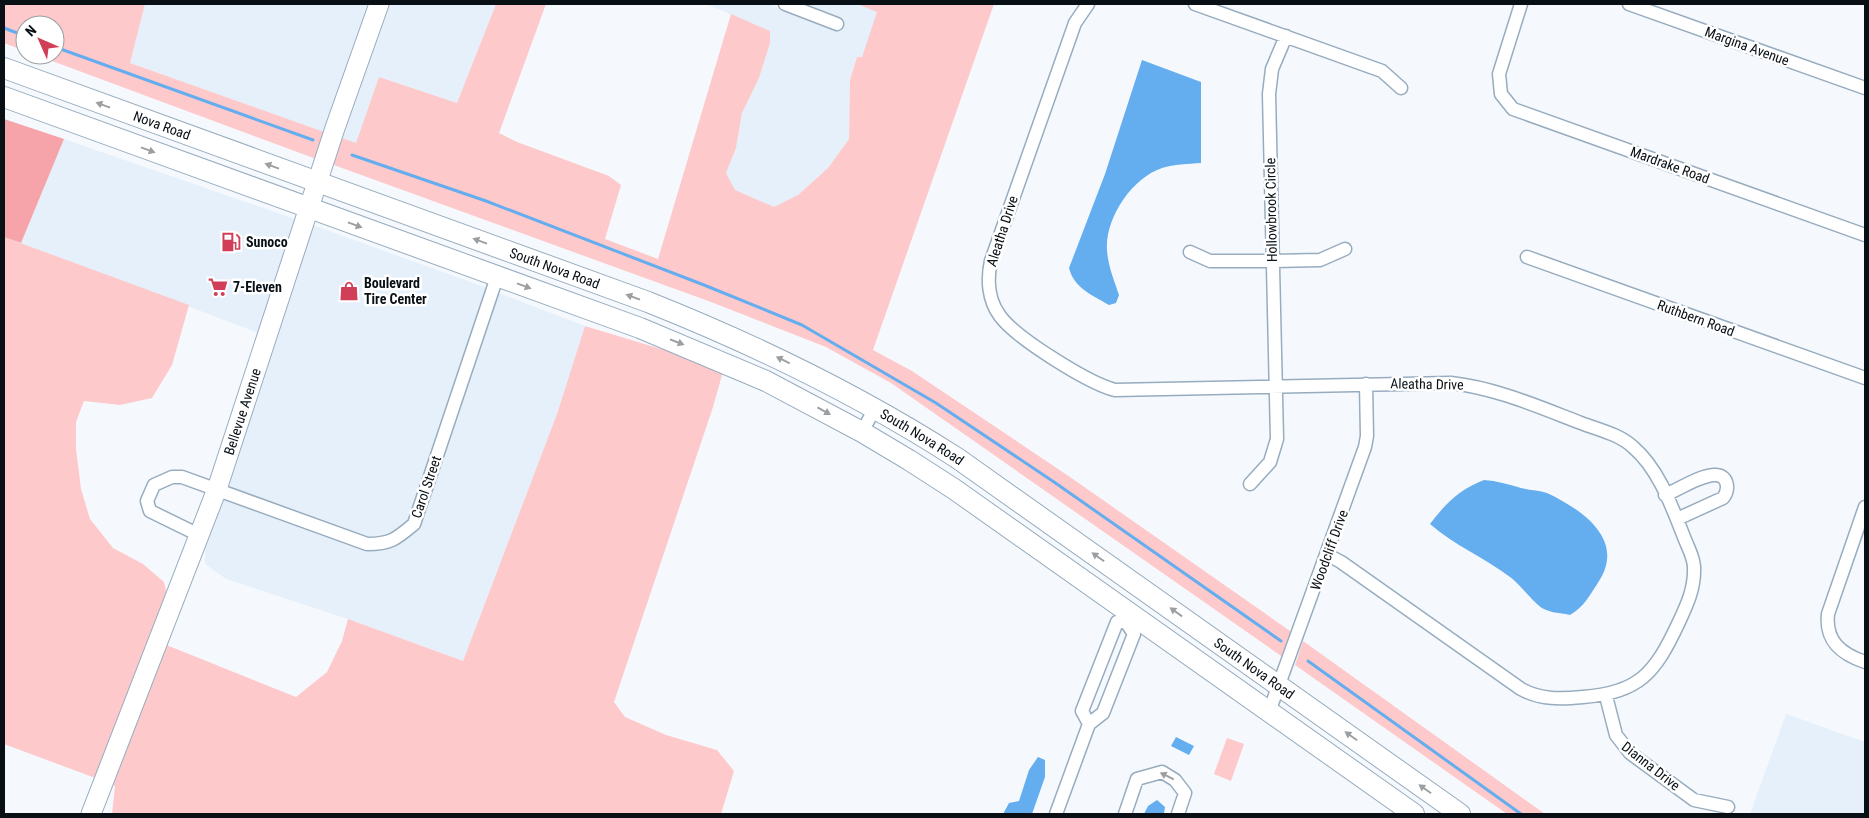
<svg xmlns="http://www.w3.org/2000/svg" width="1869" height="818" font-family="'Roboto Condensed',sans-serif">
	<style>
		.built { fill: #e5f0fb }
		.green { fill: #fec9cb }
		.forest { fill: #f6a4a9 }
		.water { fill: #64adef }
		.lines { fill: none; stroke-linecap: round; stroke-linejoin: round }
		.stream { stroke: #64adef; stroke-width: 3 }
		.street-casing { stroke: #97acbf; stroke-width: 15 }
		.secondary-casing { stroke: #97acbf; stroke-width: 21 }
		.primary-casing { stroke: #97acbf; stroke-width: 22 }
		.street { stroke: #fff; stroke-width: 12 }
		.secondary { stroke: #fff; stroke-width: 19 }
		.primary { stroke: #fff; stroke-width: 20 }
		.oneway { fill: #9c9fa1 }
		.labels { text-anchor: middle; stroke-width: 5; stroke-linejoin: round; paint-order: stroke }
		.street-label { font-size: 14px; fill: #080f15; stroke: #fff }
		.poi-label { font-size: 14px; font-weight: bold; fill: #080f15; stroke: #fff; text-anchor: start }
	</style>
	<rect width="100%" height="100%" fill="#f5f9fd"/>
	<path class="built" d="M145,4H373L327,133L130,63Z
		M386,4H496L457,103L379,77L356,144L339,137Z
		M706,4H769L841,31L844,20L801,4H857L878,11L862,57H857L850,80L849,139L828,168L798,195L774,208L735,190L726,173L736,148L742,113L759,78L770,43V31Z
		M64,139L298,220L261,334L21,243Z
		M310,224L487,288L409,520L391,535L380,538H367L226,486Z
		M499,293L585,326L557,414L463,661L348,619L226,579L205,564V538L223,497L366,550H382L397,546L418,529Z
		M1786,714L1865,742V814H1750Z"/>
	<path class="green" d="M4,4H145L130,63L327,133L319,160L36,55H55V25H25V51L4,43Z
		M496,4H546L499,133L517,142L609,176L621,185L605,239L658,259L731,14L770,31V43L759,78L742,113L736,148L726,173L735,190L774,207L798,195L828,168L849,139L850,80L857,57H862L877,12L857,4H994L873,350L912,371L1070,477L1293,633L1284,658L891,383L826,347L711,302L331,164L339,137L356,143L379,77L457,103Z
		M4,237L189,305L172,365L152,398L120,405L84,401L76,422V449L81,489L90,519L113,548L143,564L164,582L168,599L98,779L4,744Z
		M585,326L724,368L713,407L614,702L625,717L666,735L717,750L734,771L721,814H112L115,786L110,784L164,644L296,697L327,672L342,641L348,619L463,661L557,414Z
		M1303,641L1545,814H1507L1295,665Z
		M1227,738L1244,744L1231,781L1214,774Z"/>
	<path class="forest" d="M4,119L64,139L21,243L4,237Z"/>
	<path class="water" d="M1142,60L1201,82V163C1188,164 1174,164 1162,168C1132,178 1105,218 1107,250C1108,266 1114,280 1119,295L1116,303L1109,305C1092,295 1074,288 1069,268L1105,174Z
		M1484,480C1497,481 1508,484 1521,488C1529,490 1539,490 1547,493C1581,509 1626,539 1599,581C1590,595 1584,607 1570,615C1562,613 1551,613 1544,609C1535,605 1520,584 1510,577C1484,557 1455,546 1430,524C1445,504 1460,489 1484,480Z
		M1176,737L1194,746L1189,755L1171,746Z
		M1038,757L1045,760V777L1032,814H1003L1009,803L1019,801L1029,770Z
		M1157,800L1165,807L1164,814H1144L1148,806Z"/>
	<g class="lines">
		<path class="stream" d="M4,28L25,36
			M55,47L313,140
			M352,155L486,201L704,285L802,325L936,403L1054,482L1281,641
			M1308,661L1521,814"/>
		<defs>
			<path id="street" d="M785,4L837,24
				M1088,4L1075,23L991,261C987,279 988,300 1000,316C1016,338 1088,383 1115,390L1451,383C1496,388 1539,407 1581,423C1599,430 1619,434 1633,447C1660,470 1673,510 1686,542C1689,549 1694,559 1694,567C1695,588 1687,605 1678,624C1655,673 1639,693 1583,697C1561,699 1541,700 1521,689L1341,562L1328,555
				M1195,4L1382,71L1401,88
				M1521,4L1499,74L1501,94L1513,109L1865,235
				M1629,4L1865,88
				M1190,252L1210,261H1273L1320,260L1345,249
				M1527,257L1865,378
				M862,432L875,408
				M1250,484L1270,462L1277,439L1269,94L1272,69L1286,36
				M1665,495C1680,489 1698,476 1714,475C1728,474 1730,489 1723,498L1677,519
				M1865,507L1828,614C1825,641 1841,654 1865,662
				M199,535L150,511L147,501L154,485L172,477H182L367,544C391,544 396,539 414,524L497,277
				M1117,622H1126L1134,634L1103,713L1089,724L1082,711Z
				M1606,696L1616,735L1630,753L1694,800L1728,807
				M1269,712L1365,447L1367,436L1366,384
				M1056,814L1089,724
				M1125,814L1137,779L1162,772L1175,780L1185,793L1178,814"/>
			<g id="secondary">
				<path id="s1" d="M91,814L217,489L335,128L379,4"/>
			</g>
			<g id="primary">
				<path id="s2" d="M4,68L648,302C756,345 859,395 957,458L1460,814"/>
				<path d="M4,97L640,328L766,381L862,432L909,460L954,489L1414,814"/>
			</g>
		</defs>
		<use href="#street" class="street-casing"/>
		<use href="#secondary" class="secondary-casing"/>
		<use href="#primary" class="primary-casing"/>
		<use href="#street" class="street"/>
		<use href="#secondary" class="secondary"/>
		<use href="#primary" class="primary"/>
	</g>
	<defs><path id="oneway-solid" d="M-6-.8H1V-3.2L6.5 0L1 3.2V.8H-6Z" transform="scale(1.25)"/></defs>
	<g class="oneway">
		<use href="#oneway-solid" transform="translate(103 105) rotate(-160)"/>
		<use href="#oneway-solid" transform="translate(148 150) rotate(20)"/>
		<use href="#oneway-solid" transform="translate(272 166) rotate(-160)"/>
		<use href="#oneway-solid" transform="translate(355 225) rotate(20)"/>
		<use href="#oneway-solid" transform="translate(480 241) rotate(-160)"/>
		<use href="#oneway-solid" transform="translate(524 286) rotate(20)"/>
		<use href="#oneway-solid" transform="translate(633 297) rotate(-160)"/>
		<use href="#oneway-solid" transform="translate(677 342) rotate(21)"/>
		<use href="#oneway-solid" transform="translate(783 360) rotate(-154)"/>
		<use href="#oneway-solid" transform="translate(824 411) rotate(29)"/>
		<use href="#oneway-solid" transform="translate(1098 557) rotate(-145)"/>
		<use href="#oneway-solid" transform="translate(1176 612) rotate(-144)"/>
		<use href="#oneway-solid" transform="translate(1351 736) rotate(-145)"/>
		<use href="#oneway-solid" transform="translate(1167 776) rotate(-154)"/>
		<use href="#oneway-solid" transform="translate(1425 789) rotate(-145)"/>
	</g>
	<defs>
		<symbol id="fuel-bare" viewBox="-9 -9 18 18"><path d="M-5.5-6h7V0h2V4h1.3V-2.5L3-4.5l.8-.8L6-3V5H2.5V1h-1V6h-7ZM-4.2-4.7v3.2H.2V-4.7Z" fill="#d03f57" stroke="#fff" stroke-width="2.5" paint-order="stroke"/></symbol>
		<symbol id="supermarket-bare" viewBox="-9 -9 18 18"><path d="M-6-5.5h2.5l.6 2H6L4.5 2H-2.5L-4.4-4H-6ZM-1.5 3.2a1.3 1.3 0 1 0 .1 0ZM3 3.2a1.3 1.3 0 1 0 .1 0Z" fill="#d03f57" stroke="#fff" stroke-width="2.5" paint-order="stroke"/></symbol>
		<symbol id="shop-bare" viewBox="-9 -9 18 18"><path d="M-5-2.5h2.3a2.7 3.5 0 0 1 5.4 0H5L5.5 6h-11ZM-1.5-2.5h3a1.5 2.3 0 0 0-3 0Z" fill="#d03f57" stroke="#fff" stroke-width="2.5" paint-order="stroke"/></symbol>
	</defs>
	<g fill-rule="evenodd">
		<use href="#fuel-bare" x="217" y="228" width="28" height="28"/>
		<use href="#supermarket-bare" x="204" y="273" width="28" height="28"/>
		<use href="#shop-bare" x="335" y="277" width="28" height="28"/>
	</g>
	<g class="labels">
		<g class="street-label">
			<text transform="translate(1747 46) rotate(20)" y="5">Margina Avenue</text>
			<text dy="5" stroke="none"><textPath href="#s2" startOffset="168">Nova Road</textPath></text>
			<text transform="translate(1670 165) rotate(20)" y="5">Mardrake Road</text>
			<text transform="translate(1271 210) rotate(-91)" y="5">Hollowbrook Circle</text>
			<text transform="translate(1002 231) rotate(-72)" y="5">Aleatha Drive</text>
			<text dy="5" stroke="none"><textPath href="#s2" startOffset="586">South Nova Road</textPath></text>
			<text transform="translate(1696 318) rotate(20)" y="5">Ruthbern Road</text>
			<text transform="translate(1427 384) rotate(1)" y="5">Aleatha Drive</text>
			<text dy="5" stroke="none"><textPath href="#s1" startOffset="430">Bellevue Avenue</textPath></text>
			<text dy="5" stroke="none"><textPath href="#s2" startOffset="991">South Nova Road</textPath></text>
			<text transform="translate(426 487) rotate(-71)" y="5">Carol Street</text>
			<text transform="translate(1329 550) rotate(-70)" y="5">Woodcliff Drive</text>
			<text dy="5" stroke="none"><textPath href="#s2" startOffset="1396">South Nova Road</textPath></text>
			<text transform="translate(1651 766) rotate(38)" y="5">Dianna Drive</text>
		</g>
		<g class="poi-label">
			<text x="246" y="247">Sunoco</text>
			<text x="364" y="288">Boulevard<tspan x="364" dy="16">Tire Center</tspan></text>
			<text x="233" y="292">7-Eleven</text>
		</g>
	</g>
	<rect width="1869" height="818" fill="none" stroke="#080f15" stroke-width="10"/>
	<g transform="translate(40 40) rotate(315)"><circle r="24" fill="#ffffff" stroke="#9c9fa1"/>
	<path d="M0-4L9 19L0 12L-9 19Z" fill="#d03f57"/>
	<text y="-8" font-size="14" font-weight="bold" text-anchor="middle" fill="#080f15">N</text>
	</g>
</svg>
